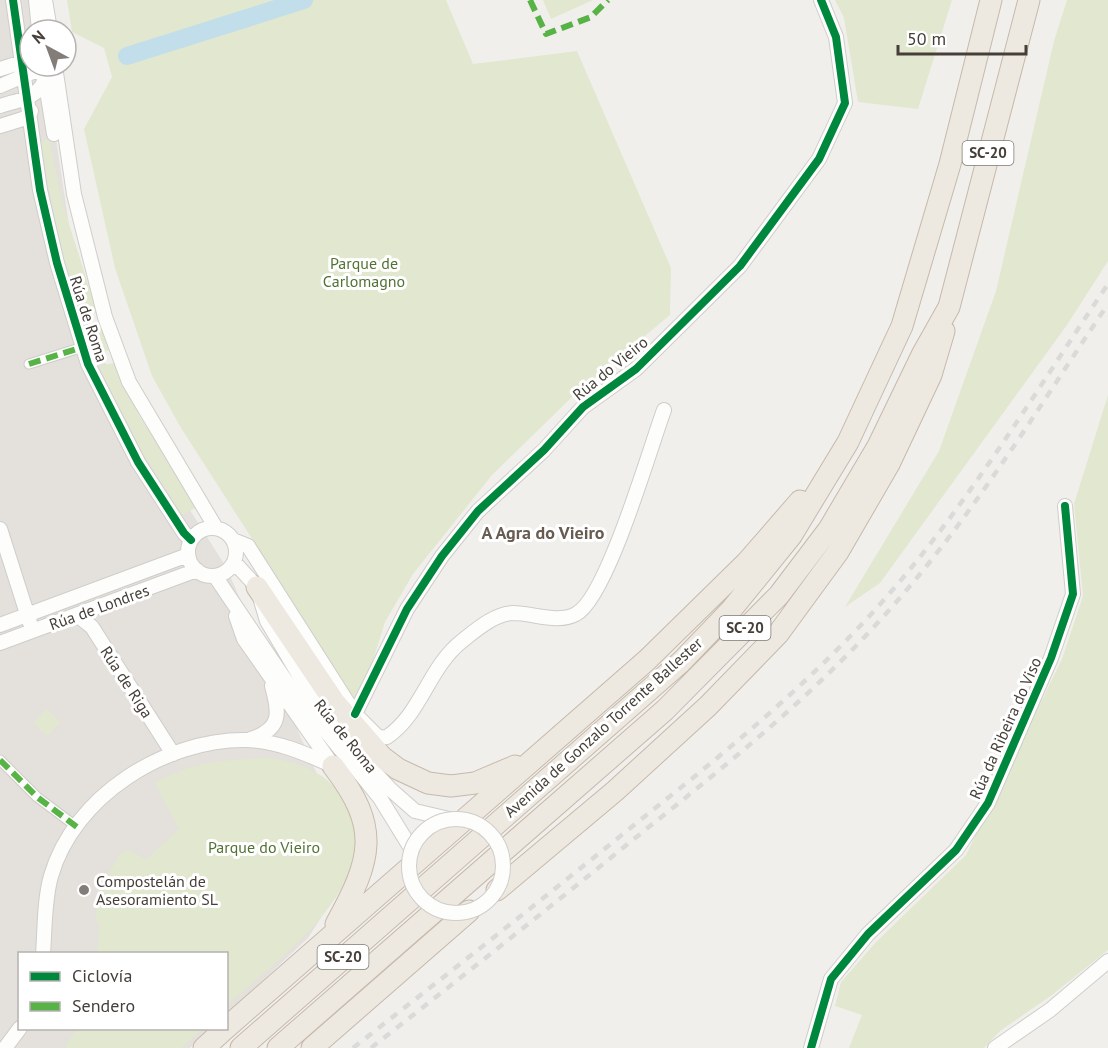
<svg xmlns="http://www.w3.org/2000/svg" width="1108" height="1048" font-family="'PT Sans',sans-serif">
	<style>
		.residential { fill: #e4e0db }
		.green { fill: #e1e8cf }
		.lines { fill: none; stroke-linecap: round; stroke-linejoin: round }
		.canal { stroke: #c1deea; stroke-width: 18 }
		.pedestrian-casing { stroke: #cfcdca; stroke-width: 11 }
		.minor-casing { stroke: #cfcdca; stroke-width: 16 }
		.trunk-casing { stroke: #c6b9ab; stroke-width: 23 }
		.pedestrian { stroke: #fdfdfc; stroke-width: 9 }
		.minor { stroke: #fdfdfc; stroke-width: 14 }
		.trunk { stroke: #ede8e0; stroke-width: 21 }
		.rail { stroke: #dadad9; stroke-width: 4.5; stroke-dasharray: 8 8; stroke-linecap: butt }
		.minor-bridge-casing { stroke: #cfcdca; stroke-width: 16; stroke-linecap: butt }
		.minor-bridge { stroke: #fdfdfc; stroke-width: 14 }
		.quiet { stroke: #57b346; stroke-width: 6; stroke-dasharray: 12 6; stroke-linecap: butt }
		.cycleway-casing { stroke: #fff; stroke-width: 11 }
		.cycleway { stroke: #00873e; stroke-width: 8 }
		.poi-dot { fill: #827d78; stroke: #fff; stroke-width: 2 }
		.labels { text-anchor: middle; stroke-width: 6; stroke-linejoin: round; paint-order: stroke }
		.shield { fill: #fff; stroke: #7e7974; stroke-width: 1.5 }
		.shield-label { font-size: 15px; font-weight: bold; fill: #463f39 }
		.park-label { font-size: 16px; fill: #527232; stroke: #fff }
		.street-label { font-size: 16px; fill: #463f39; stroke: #fff }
		.poi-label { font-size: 16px; fill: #463f39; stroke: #fff; text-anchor: start }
		.neighbourhood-label { font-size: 18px; font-weight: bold; fill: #685c51; stroke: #fff }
	</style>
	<rect width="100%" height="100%" fill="#f1efec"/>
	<path class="residential" d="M0,0H35L39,30H30V66H45L80,298L119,398L226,567L356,863L308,938L227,1014L226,954H20V1028L211,1029L190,1048H0Z"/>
	<path class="green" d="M67,0H446L473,64L577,51L671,268L670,315L573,396L492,475L413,574L385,622L361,699L356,701L181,428L152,376L115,268L84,129L112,77L104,48L72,32Z
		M543,0H593L551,19Z
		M835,0H952L918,109L858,102L844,18Z
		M1067,0H1108V261L1067,325L880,583L845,607L939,451L996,291L1054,41Z
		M49,139L62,202L97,312L81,317L62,253L40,143Z
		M100,323L109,350L93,356L83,329Z
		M114,363L140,417L198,507L181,515L126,426L98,366Z
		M1108,395V950L1052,995L1000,1031L984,1048H849L862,1015L835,1006L841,982L876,942L966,855L1062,659L1083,596L1074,504Z
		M47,709L60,723L47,736L33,723Z
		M268,758C300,762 332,774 347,805C385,887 279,957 227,1005L226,954L97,953L100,925L95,920C98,894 107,873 122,852L130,850L146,860L179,829L155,783C190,762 229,759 268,758Z
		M76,1029V1028L202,1029L181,1048H65Z"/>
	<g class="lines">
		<path class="canal" d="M127,56L304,0"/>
		<defs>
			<path id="pedestrian" d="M29,364L83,347
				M0,760L37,797L77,827"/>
			<path id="minor" d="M13,0L40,190L57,263L88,364L138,462L184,533L191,540
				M36,0L39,30
				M45,0L50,30
				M43,66L54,134
				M55,66L74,194L105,317L129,382L216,528
				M0,69L22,62L28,66
				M0,86L35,71L41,73L45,79C38,99 18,100 0,106
				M0,126L29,117L31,111
				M188 552a24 24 0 1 1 48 0a24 24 0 1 1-48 0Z
				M0,529L30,623
				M233,540L248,546L355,714L379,738L387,737C422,713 428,668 462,641C476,630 494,614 513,613C533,613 558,624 576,614C607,598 650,448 664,410
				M234,562L257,587L267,621L306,687L349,744L390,789L415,811L449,819
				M215,576L290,687L380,798L412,850
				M77,615L92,627L173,754
				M236,616L244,639L331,763
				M0,625L188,555
				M0,643L197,570
				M355,714L407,609L442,556L478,511L544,450L583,407L636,369L740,266L819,159L845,103L836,37L821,0
				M251,739C281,729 280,714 272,686
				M43,954C45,928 44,901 51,876C74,796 165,739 246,740C277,741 305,753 333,766
				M5,1048L20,1028
				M811,1048L831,979L868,934L956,850L988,803L1051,658L1073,594L1065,506
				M995,1048L1050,1010L1108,961"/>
			<path id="trunk" d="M257,587L335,703L382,757L398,769L428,783L451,786L475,783L515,766
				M333,766C381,828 372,859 336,924
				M497,890L615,791L708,706L778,634L838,552L889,464L931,375L944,331
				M226,1028L647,660L747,562L800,501
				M204,1048L226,1028
				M241,1048L681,662L731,610L791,536L848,442L902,326L950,164L991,0
				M278,1048L665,710L779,595L829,529L878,446L922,355L949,307L1029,0
				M312,1048L469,911"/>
		</defs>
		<use href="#pedestrian" class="pedestrian-casing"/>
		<use href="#minor" class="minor-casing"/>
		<use href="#trunk" class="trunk-casing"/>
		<use href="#pedestrian" class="pedestrian"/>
		<use href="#minor" class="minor"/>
		<use href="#trunk" class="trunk"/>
		<path class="rail" d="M353,1048C449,973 544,898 639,821C721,756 803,689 874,611C964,512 1033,395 1108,284
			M371,1048C463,976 554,904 645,830C728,764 811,697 882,618C969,523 1036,411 1108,304"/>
		<defs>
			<path id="minor-bridge" d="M409 866a47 47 0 1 1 94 0a47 47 0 1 1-94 0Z"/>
		</defs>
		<use href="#minor-bridge" class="minor-bridge-casing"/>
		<use href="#minor-bridge" class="minor-bridge"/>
		<path class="quiet" d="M530,0L546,34L591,17L608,0
			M29,364L83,347
			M0,760L37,797L77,827"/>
		<defs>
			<path id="cycleway" d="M13,0L40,190L57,263L88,364L138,462L184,533L191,540
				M355,714L407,609L442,556L478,511L544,450L583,407L636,369L740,266L819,159L845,103L836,37L821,0
				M811,1048L831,979L868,934L956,850L988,803L1051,658L1073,594L1065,506"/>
		</defs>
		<use href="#cycleway" class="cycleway-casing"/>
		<use href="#cycleway" class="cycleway"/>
	</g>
	<circle class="poi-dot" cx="84" cy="890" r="6"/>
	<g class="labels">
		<g class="shield">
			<rect x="962.5" y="141" width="51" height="24" rx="4.5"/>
			<rect x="719.5" y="616" width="51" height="24" rx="4.5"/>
			<rect x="317.5" y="945" width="51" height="24" rx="4.5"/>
		</g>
		<g class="shield-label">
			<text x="988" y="158">SC-20</text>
			<text x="745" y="633">SC-20</text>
			<text x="343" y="962">SC-20</text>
		</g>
		<g class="park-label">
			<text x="364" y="269">Parque de<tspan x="364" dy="18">Carlomagno</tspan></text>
			<text x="264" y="853">Parque do Vieiro</text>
		</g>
		<g class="street-label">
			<text transform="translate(89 319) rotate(72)" y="6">Rúa de Roma</text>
			<text transform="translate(610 368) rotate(-39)" y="6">Rúa do Vieiro</text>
			<text transform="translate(99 607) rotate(-20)" y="6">Rúa de Londres</text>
			<text transform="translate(127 682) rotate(57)" y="6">Rúa de Riga</text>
			<text transform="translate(603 727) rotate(-42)" y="6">Avenida de Gonzalo Torrente Ballester</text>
			<text transform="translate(1005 728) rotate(-66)" y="6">Rúa da Ribeira do Viso</text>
			<text transform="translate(346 736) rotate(51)" y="6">Rúa de Roma</text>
		</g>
		<g class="poi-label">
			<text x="96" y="887">Compostelán de<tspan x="96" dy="18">Asesoramiento SL</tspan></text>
		</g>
		<g class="neighbourhood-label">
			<text x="543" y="539">A Agra do Vieiro</text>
		</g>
	</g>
	<rect x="18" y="952" width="210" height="78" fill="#ffffff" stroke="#b5b2b0" stroke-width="1.5"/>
	<rect x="30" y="972" width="30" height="9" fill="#00873e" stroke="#b5b2b0" stroke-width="1.5"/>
	<text x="72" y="982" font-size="18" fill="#463f39">Ciclovía</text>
	<rect x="30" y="1002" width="30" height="9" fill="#57b346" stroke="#b5b2b0" stroke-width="1.5"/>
	<text x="72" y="1012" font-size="18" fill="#463f39">Sendero</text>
	<g transform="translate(48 48) rotate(319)"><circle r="28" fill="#ffffff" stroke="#b5b2b0" stroke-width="1.5"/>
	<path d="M0-4.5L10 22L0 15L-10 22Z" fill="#827d78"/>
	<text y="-9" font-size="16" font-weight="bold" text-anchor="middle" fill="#463f39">N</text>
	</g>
	<path d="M898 45v9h128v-9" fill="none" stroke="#463f39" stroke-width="3"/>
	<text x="907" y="45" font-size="18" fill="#463f39" stroke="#ffffff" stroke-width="4.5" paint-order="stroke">50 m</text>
</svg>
